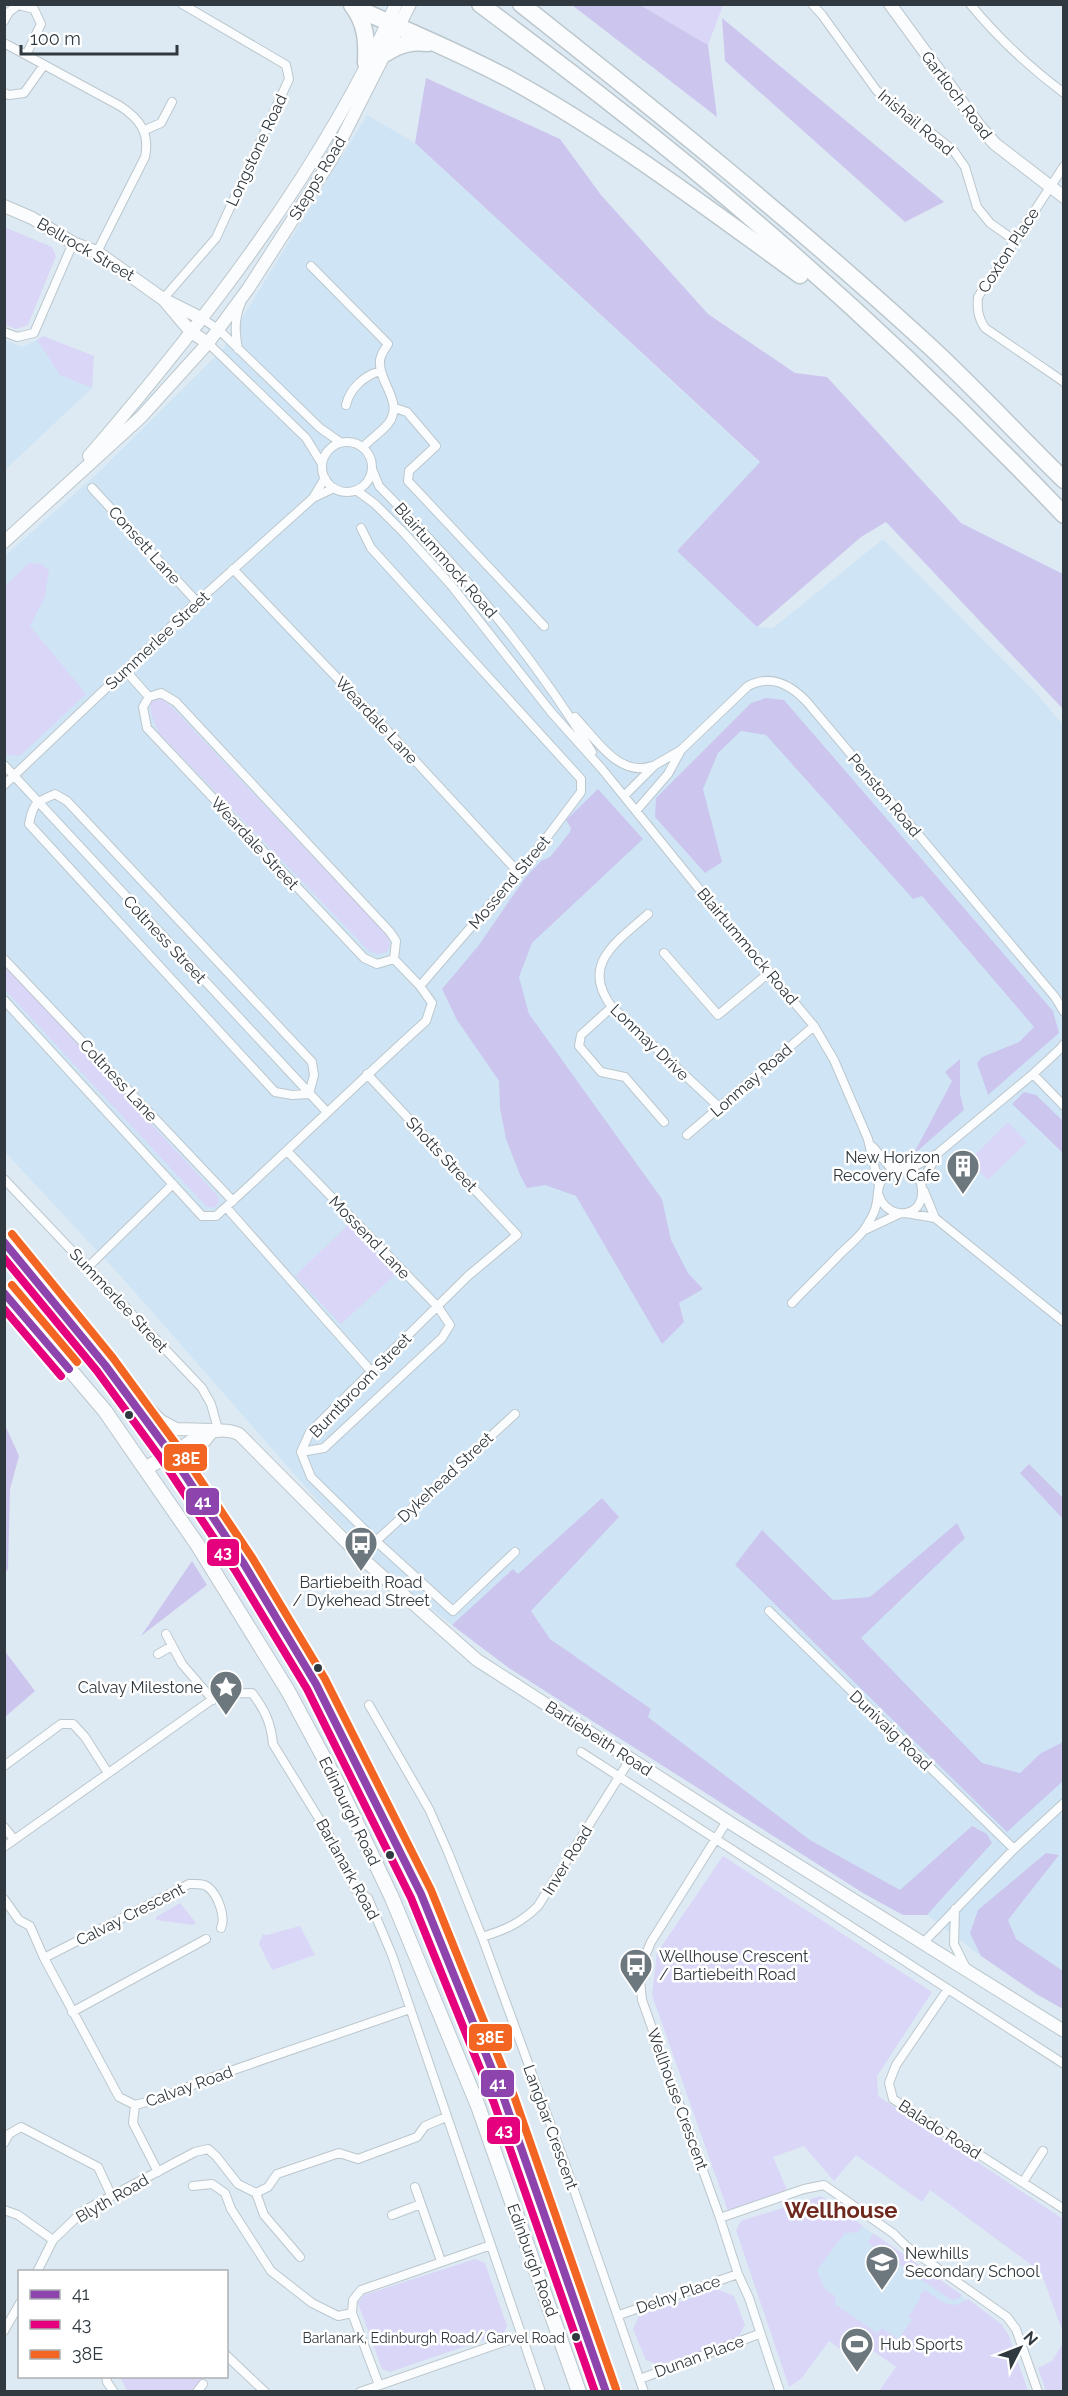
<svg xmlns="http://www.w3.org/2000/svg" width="1068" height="2396" font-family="Raleway,sans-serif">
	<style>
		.built { fill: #cfe5f5 }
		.green { fill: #d9d6f7 }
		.forest { fill: #ccc6ee }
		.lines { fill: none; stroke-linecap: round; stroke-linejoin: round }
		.street-casing { stroke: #bcc7cd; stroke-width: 10 }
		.secondary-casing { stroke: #bcc7cd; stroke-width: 14 }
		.primary-casing { stroke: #bcc7cd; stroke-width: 16 }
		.highway-casing { stroke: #bcc7cd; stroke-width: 19 }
		.street { stroke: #fafcfd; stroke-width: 8 }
		.secondary { stroke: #fafcfd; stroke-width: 12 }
		.primary { stroke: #fafcfd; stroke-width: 14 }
		.highway { stroke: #fafcfd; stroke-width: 16 }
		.bus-1-casing { stroke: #fff; stroke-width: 12 }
		.bus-2-casing { stroke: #fff; stroke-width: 12 }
		.bus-3-casing { stroke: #fff; stroke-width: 12 }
		.bus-1 { stroke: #8e44ad; stroke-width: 8 }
		.bus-2 { stroke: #e5007d; stroke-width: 8 }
		.bus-3 { stroke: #f26522; stroke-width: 8 }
		.bus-dot { fill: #30393f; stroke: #fff; stroke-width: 2 }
		.labels { text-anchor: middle; stroke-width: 5; stroke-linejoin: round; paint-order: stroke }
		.bus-label { font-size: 14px; fill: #30393f; stroke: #fff; text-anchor: end }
		.street-label { font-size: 16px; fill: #30393f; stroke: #fff }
		.poi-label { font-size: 16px; fill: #30393f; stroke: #fff; text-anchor: start }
		.district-label { font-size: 22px; font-weight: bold; fill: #6e291f; stroke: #fff }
		.line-badge { stroke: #fff; stroke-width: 2 }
		.badge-label { font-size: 16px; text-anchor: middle; font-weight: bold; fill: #fff }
	</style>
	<rect width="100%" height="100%" fill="#ddeaf3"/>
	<path class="built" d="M367,115L415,143L760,463L677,551L757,627L773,628L883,539L1037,694L1063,725V1971L1016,1939L1008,1921L981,1956L927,1915H903L863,1893L509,1668L452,1625L388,1574L324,1508L125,1281L5,1152L4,557L101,470L223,349Z
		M5,340L22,347L37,340L60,375L92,388L5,470Z
		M845,2214L1001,2324L1009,2336L1028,2391L897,2355L824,2301L809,2262Z"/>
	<path class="green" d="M640,5H723L708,45Z
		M4,227L52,247L56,256L28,325L16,329L5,325Z
		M43,336L94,356L92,388L60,375L37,340Z
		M29,563L42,564L49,571L45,597L30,626L86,694L20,756L8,755L5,751L4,587Z
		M155,698L162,699L171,706L388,937L390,944L387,952L378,954L369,951L159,733L151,714L150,704Z
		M5,966L217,1195L219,1202L214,1208L206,1206L5,990Z
		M1008,1122L1027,1142L988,1180L969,1161Z
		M349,1224L396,1274L341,1324L295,1276Z
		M723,1856L932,1992L877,2076L878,2096L1063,2219V2333L1041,2272L930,2190L922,2202L856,2155L834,2181L804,2146L773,2157L787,2190L728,2211L652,1995L657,1953Z
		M180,1903L196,1923L193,1925L156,1920V1917Z
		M300,1926L315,1955L272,1970L259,1944L263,1934L267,1935Z
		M821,2196L863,2226L858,2232L845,2233L817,2270L824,2288L836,2297L835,2304L877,2333L882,2328L898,2339L912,2320L908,2317L919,2301L921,2293L926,2290C940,2301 951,2312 968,2299L1001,2324L1009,2336L1028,2391H879L896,2367L861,2342L850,2356L829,2341L801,2379L789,2387L736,2230L741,2221Z
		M873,2233L962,2295L958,2299L951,2300L868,2243Z
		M475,2259L485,2263L507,2326L504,2333L390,2372L382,2369L358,2303L364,2295Z
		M717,2289L734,2296L745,2325L738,2338L662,2366L646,2360L633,2329L639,2316Z
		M1063,2343V2391H1046L1038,2368L1052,2361Z
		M120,2377H204L195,2392L127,2391Z"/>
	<path class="forest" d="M572,5H640L708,45L717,117Z
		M722,18L944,202L905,222L725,61Z
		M426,78L560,139L601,195L708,314L795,373L827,377L961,523L1063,574V709L886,522L861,537L757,627L677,551L760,462L415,143Z
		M766,698L784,700L1053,1011L1059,1033L988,1095L977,1063L982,1057L1019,1042L1034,1027L922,896L913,899L766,735L741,731L718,753L703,789L722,862L705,873L655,817L656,798L751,703Z
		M598,789L643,839L532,943L519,977L529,1014L662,1199L671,1240L688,1273L703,1289L679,1303L684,1322L662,1344L576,1196L545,1185L527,1188L520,1175L506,1139L500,1108L499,1081L457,1020L442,989L479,945L525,878L541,861L550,857L570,832L571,828L566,820Z
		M960,1059V1094L964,1110L913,1155L952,1081L945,1072Z
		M1024,1092L1036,1095L1063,1121V1153L1012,1104Z
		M5,1425L19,1456L10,1489L8,1569L5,1573Z
		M1029,1464L1063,1498V1519L1020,1473Z
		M602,1498L619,1517L531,1611L550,1639L651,1709L648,1717L810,1840L900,1890L972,1826L987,1834L992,1843L927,1915H903L863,1893L509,1668L452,1625L513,1569L518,1574Z
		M957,1523L965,1538L861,1638L982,1763L1020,1773L1041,1753L1063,1742V1781L1007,1832L735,1565L762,1530L833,1600L870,1597Z
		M192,1561L207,1585L141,1636Z
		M4,1650L35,1691L5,1717H4Z
		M1046,1853L1059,1855L1008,1920L1016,1939L1063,1971V2009L1038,1995L981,1956L970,1933L978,1910Z"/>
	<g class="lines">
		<defs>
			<path id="street" d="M812,4L822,15L877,91L953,150L965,167L977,207L990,223L1014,240
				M970,4C998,38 1029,67 1064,93
				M4,21L9,12L18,5L34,9L41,24L26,55
				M4,43L120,106C140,119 150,133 145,157L97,252
				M4,93L9,95L24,93L44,65
				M145,130L161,123L172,102
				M1064,166L978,297C977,309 978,318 985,328L1064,382
				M311,266L388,344C385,349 380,355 380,361C378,383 405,402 388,424C381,432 371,439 363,447
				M163,299L216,238L289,79L286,65L182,4
				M201,318L218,329L320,428L340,442
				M4,332L17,337L34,333L73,243
				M208,343L306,438L322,464
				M238,349C235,333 234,319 241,303
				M346,405C350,388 364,376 380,371
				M395,408L407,412L436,446L409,471L408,481L544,626
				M322 467a25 25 0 1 1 50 0a25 25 0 1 1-50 0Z
				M372,469L379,486C459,567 533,655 592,752
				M325,478L313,498L334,488
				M92,488L197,602
				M356,490L375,504L404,533L451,585L551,712L602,769L704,895L814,1026L834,1060L868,1139L879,1186
				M233,569L383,726L519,873
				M125,670L149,697L161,693L176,702L390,932L396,941L394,959L420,986
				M149,697L143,707L147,728L364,958L377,964L394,959
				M575,717C595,738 619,778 652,766
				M4,765L326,1111
				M4,785L197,602L313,498
				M55,794L67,801L312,1062L314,1075L309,1094L292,1095L275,1092L29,824C33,803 36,802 55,794Z
				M624,796L655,765L681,750L748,686C771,674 790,684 807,702L1055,997L1064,1012
				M636,811L668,774L681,750
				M648,914C618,941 579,964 612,1007L719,1107
				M664,953L718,1015L770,972
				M4,959L233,1201
				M4,1000L202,1216H216C287,1152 355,1085 426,1021L432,1003L420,986L535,853L581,792V779L371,548L361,528
				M612,1007L581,1035L579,1046L601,1072L625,1077L664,1122
				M1033,1074L1064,1106
				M687,1135L814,1026
				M873,1147L889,1166L897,1169
				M287,1151L438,1307L450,1325L442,1338L324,1448L301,1452
				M903,1169L915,1166L937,1154L1033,1074L1060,1049L1064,1044
				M4,1179L202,1388L211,1404L218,1429
				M921,1183L936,1157
				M924,1191L935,1218L1064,1322
				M226,1207L371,1371
				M906,1213L935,1218
				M865,1230L899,1214
				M88,1267L173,1184
				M792,1303C808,1286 825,1270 841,1253C849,1245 860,1237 866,1227C870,1220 875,1213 876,1206C879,1196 876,1184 885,1176C898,1163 922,1171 922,1190C924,1219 886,1222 878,1193
				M301,1452L310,1432L468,1276L517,1235L367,1074
				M301,1452L311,1477L376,1541L453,1611L515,1552
				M376,1541L515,1414
				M769,1611L1014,1849
				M166,1634L182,1664L213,1700
				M158,1654L172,1646
				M369,1705L429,1809L448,1852L482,1937L565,2164L644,2392
				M581,1752L1064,2064
				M4,1766L61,1724H73L85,1737L108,1773
				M727,1821L651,1942L639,1971L642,2000L720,2218L738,2274L749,2298L780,2392
				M4,1827L13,1838
				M4,1847L220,1694L252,1693C265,1710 271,1723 273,1744L334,1843L355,1889L368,1898L392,1955L541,2392
				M4,1899L19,1920L30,1926L44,1958L119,2097L135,2105L155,2100L213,2077L410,2009
				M955,1909L954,1944L966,1968
				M482,1937C505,1930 521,1923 538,1906L631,1758
				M923,1943L1014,1849L1064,1803
				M44,1958L189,1884C196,1884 203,1883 208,1887C218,1895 226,1917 221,1928
				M948,1989L896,2065L889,2083L893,2099L1064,2209
				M72,2012L206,1939
				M135,2105L133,2123L158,2172
				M4,2143L9,2134L21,2127L98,2167L111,2195
				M1023,2182L1043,2151
				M193,2186L212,2184L225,2193L231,2209L271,2271L312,2303L338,2316L352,2313
				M415,2187L441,2261
				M256,2193L268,2187L277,2174L339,2153L358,2159L417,2137L425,2126L446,2117
				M4,2210L18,2215L53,2240
				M392,2215L421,2204
				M720,2218L804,2189L824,2185L894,2234L906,2246L1007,2317L1016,2329L1038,2392
				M37,2272L53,2240L83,2211L195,2152L208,2149L216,2156L238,2184L256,2193L264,2215L300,2257
				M619,2315L738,2274
				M4,2331L20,2303
				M226,2355L265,2392
				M106,2376L107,2382L114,2392
				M640,2379L759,2334
				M379,2385L352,2313L353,2300L361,2290L491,2245
				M197,2392L203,2384
				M360,2392L521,2336"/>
			<path id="secondary" d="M890,4L979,126L995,144L1064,197
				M4,206L32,218L73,243L97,252L163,299L201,318
				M164,300L191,332L208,343
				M89,456C205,321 324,168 396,4
				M4,542L141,417L208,343L248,289L331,160L410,4
				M106,1365L120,1374L139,1399L161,1421L176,1429L212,1430
				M171,1454C191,1440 214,1423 239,1434L364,1560L477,1660L732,1824L1064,2031
				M197,1494V1450L211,1433"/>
			<path id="primary" d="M4,1241L105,1365L171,1454L244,1564L316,1684L421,1894L504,2099L606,2392
				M4,1292L105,1411L197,1544L288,1691L339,1786L392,1898L478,2106L579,2392
				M146,1468L171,1454"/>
			<path id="highway" d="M353,4L365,12C415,34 465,55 513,81C614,137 706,207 800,275
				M480,4C525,38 570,71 614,106C773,230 924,368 1064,515
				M521,4C659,113 795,223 925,342C973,386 1017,434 1064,480
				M352,5C366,23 367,41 366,63
				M386,53C400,44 412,41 428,43"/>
		</defs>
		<use href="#street" class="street-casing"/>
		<use href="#secondary" class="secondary-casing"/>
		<use href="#primary" class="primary-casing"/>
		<use href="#highway" class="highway-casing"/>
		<use href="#street" class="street"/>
		<use href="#secondary" class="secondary"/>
		<use href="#primary" class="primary"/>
		<use href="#highway" class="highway"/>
		<defs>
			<path id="bus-1" d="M4,1242L105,1365L171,1454L244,1564L316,1684L421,1894L504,2099L606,2392
				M4,1293L69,1369"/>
			<path id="bus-2" d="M4,1258L97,1371L162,1460L235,1570L307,1689L411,1898L494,2103L595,2392
				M4,1309L61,1376"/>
			<path id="bus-3" d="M12,1234L113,1358L179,1448L253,1559L325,1679L431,1890L514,2096L616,2389
				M12,1285L77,1362"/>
		</defs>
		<use href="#bus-1" class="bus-1-casing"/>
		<use href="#bus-2" class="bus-2-casing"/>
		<use href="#bus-3" class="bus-3-casing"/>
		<use href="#bus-1" class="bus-1"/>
		<use href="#bus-2" class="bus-2"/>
		<use href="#bus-3" class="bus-3"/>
	</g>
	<defs>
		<symbol id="building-pin" viewBox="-11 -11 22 30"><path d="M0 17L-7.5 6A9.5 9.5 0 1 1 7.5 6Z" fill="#6d777e" stroke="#fff"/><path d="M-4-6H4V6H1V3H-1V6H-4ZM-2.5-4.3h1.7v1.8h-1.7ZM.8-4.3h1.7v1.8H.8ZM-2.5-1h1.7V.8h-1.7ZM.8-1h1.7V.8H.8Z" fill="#fff"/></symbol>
		<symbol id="bus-pin" viewBox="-11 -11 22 30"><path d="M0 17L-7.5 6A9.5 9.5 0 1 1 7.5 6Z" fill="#6d777e" stroke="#fff"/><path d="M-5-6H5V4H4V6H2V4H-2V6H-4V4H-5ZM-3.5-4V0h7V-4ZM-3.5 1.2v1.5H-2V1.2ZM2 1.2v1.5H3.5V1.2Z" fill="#fff"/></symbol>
		<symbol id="sight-pin" viewBox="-11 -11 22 30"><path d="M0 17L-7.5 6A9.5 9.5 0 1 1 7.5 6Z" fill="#6d777e" stroke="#fff"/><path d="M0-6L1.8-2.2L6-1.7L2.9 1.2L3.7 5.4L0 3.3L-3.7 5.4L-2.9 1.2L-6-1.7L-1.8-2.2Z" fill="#fff"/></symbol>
		<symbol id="school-pin" viewBox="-11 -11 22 30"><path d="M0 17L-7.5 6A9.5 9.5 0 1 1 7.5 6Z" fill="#6d777e" stroke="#fff"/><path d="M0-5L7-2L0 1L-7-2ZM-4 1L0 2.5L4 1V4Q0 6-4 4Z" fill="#fff"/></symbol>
		<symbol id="stadium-pin" viewBox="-11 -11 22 30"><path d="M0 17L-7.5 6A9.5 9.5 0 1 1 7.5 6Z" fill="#6d777e" stroke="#fff"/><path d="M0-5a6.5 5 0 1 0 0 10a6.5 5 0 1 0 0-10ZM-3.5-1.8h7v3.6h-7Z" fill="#fff"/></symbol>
	</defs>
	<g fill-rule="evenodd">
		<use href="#building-pin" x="944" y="1147" width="38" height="52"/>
		<use href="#bus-pin" x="342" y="1524" width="38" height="52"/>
		<use href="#sight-pin" x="207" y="1668" width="38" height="52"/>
		<use href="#bus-pin" x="617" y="1946" width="38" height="52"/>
		<use href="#school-pin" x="863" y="2243" width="38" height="52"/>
		<use href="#stadium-pin" x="838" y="2325" width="38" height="52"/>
	</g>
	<g class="bus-dot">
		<circle cx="129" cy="1415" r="5"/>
		<circle cx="318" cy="1668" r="5"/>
		<circle cx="390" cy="1855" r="5"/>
		<circle cx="576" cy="2337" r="5"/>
	</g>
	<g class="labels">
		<g class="bus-label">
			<text x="565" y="2343">Barlanark, Edinburgh Road/ Garvel Road</text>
		</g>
		<g class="street-label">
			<text transform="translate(957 95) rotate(53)" y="6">Gartloch Road</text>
			<text transform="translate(916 122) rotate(40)" y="6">Inishail Road</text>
			<text transform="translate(256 150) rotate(-65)" y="6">Longstone Road</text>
			<text transform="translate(317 178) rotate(-59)" y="6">Stepps Road</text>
			<text transform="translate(86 249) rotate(30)" y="6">Bellrock Street</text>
			<text transform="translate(1008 250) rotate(-57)" y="6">Coxton Place</text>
			<text transform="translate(145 545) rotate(48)" y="6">Consett Lane</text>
			<text transform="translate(446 560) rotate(49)" y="6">Blairtummock Road</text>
			<text transform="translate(157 640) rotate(-43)" y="6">Summerlee Street</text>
			<text transform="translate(377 720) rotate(47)" y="6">Weardale Lane</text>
			<text transform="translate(885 795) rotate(50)" y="6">Penston Road</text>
			<text transform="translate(255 843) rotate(47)" y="6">Weardale Street</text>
			<text transform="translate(509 882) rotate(-50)" y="6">Mossend Street</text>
			<text transform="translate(165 939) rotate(47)" y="6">Coltness Street</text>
			<text transform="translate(748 946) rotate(50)" y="6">Blairtummock Road</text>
			<text transform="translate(650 1042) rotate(44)" y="6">Lonmay Drive</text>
			<text transform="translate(119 1080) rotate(47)" y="6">Coltness Lane</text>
			<text transform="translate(751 1080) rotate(-41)" y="6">Lonmay Road</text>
			<text transform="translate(442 1154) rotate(47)" y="6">Shotts Street</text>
			<text transform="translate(370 1237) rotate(46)" y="6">Mossend Lane</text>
			<text transform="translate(119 1300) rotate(47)" y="6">Summerlee Street</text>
			<text transform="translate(360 1385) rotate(-46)" y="6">Burntbroom Street</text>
			<text transform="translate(445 1477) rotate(-43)" y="6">Dykehead Street</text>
			<text transform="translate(891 1730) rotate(44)" y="6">Dunivaig Road</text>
			<text transform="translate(599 1738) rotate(33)" y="6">Bartiebeith Road</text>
			<text transform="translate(350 1811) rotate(64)" y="6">Edinburgh Road</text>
			<text transform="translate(567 1860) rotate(-58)" y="6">Inver Road</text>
			<text transform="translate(348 1869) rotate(61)" y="6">Barlanark Road</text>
			<text transform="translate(130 1914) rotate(-27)" y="6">Calvay Crescent</text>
			<text transform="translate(189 2086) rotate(-20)" y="6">Calvay Road</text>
			<text transform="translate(678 2099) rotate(70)" y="6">Wellhouse Crescent</text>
			<text transform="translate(551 2127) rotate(70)" y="6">Langbar Crescent</text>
			<text transform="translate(940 2129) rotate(33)" y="6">Balado Road</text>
			<text transform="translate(112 2198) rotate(-30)" y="6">Blyth Road</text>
			<text transform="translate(533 2260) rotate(70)" y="6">Edinburgh Road</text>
			<text transform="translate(678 2294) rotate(-19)" y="6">Delny Place</text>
			<text transform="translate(699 2356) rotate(-20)" y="6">Dunan Place</text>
		</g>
		<g class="poi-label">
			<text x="940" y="1163" text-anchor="end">New Horizon<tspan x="940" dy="18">Recovery Cafe</tspan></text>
			<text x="361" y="1588" text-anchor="middle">Bartiebeith Road<tspan x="361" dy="18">/ Dykehead Street</tspan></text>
			<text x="203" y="1693" text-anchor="end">Calvay Milestone</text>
			<text x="659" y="1962">Wellhouse Crescent<tspan x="659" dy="18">/ Bartiebeith Road</tspan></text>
			<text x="905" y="2259">Newhills<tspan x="905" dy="18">Secondary School</tspan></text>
			<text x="880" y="2350">Hub Sports</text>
		</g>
		<g class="district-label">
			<text x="841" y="2218">Wellhouse</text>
		</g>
	</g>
	<g class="line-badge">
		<rect x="163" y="1443" width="45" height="29" rx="6" fill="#f26522"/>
		<rect x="185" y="1487" width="35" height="29" rx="6" fill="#8e44ad"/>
		<rect x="206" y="1538" width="34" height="29" rx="6" fill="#e5007d"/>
		<rect x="468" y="2023" width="45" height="29" rx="6" fill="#f26522"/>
		<rect x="480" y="2069" width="35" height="29" rx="6" fill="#8e44ad"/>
		<rect x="486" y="2116" width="35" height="29" rx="6" fill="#e5007d"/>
	</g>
	<g class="badge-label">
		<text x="186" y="1464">38E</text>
		<text x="203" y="1507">41</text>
		<text x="223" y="1558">43</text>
		<text x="490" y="2043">38E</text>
		<text x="498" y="2089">41</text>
		<text x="504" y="2136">43</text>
	</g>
	<rect width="1068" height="2396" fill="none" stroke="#30393f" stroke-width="12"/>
	<rect x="18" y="2270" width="210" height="108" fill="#ffffff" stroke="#acb0b2" stroke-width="1.5"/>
	<rect x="30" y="2290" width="30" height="9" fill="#8e44ad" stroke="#acb0b2" stroke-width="1.5"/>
	<text x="72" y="2300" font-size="18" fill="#30393f">41</text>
	<rect x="30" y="2320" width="30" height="9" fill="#e5007d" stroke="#acb0b2" stroke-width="1.5"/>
	<text x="72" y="2330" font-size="18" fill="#30393f">43</text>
	<rect x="30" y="2350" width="30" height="9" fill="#f26522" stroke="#acb0b2" stroke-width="1.5"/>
	<text x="72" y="2360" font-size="18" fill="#30393f">38E</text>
	<g transform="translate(1020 2348) rotate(48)" stroke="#ffffff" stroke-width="4.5" paint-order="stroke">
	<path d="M0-4.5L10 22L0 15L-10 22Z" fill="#30393f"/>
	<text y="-9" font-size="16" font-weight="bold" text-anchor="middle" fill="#30393f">N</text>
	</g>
	<path d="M21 45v9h156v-9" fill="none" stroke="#30393f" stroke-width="3"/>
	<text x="30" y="45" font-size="18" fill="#30393f" stroke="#ffffff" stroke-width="4.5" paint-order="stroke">100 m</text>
</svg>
